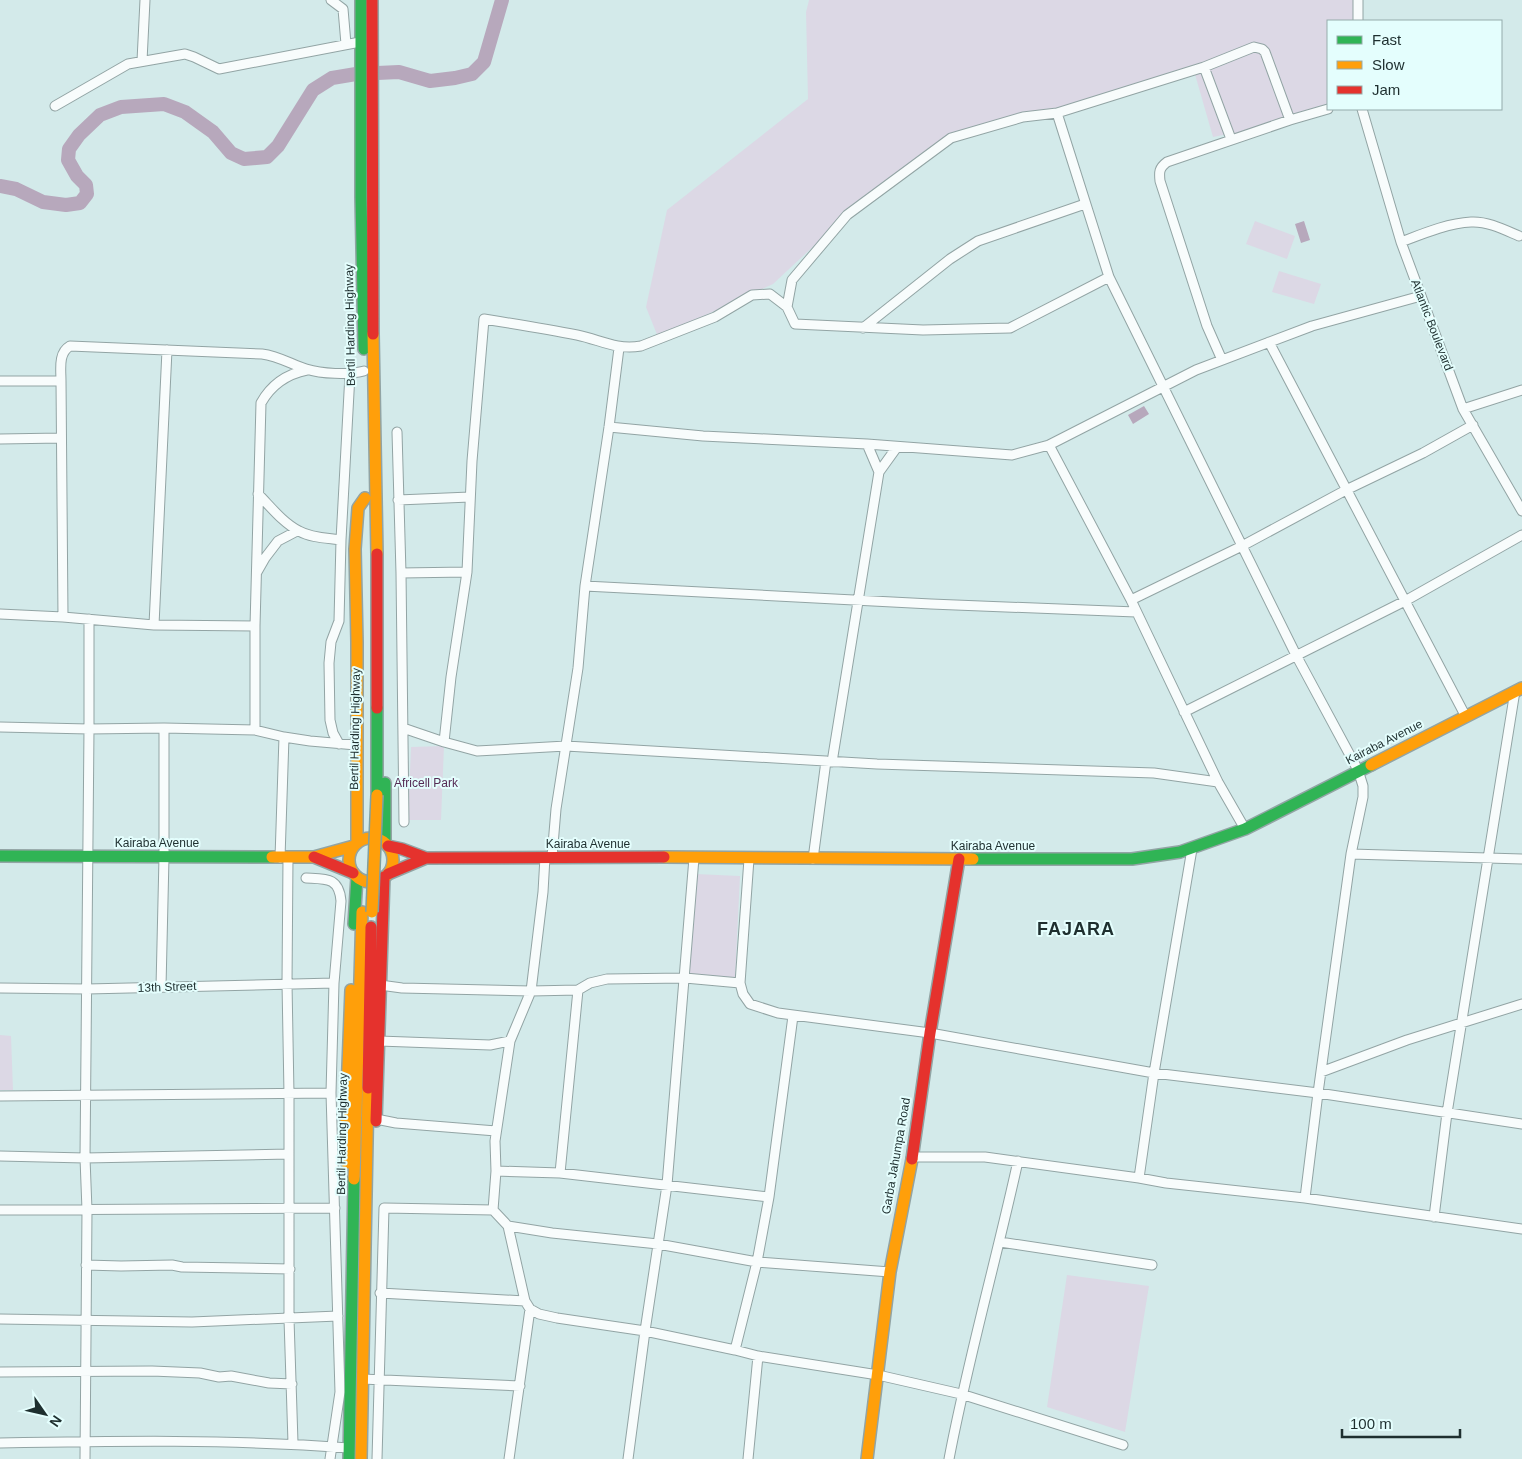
<svg xmlns="http://www.w3.org/2000/svg" width="1522" height="1459" font-family="Helvetica,sans-serif">
	<style>
		.green { fill: #dcd8e5 }
		.water { fill: #b7a8bc }
		.lines { fill: none; stroke-linecap: round; stroke-linejoin: round }
		.river { stroke: #b7a8bc; stroke-width: 14 }
		.street-casing { stroke: #92a4a4; stroke-width: 11 }
		.fast-casing { stroke: #92a4a4; stroke-width: 14 }
		.slow-casing { stroke: #92a4a4; stroke-width: 14 }
		.jam-casing { stroke: #92a4a4; stroke-width: 14 }
		.street { stroke: #f8fcfc; stroke-width: 9 }
		.fast { stroke: #30b455; stroke-width: 11 }
		.slow { stroke: #ff9f0a; stroke-width: 11 }
		.jam { stroke: #e5322d; stroke-width: 11 }
		.slow-bridge-casing { stroke: #80a0a0; stroke-width: 14; stroke-linecap: butt }
		.slow-bridge { stroke: #ff9f0a; stroke-width: 11 }
		.labels { text-anchor: middle; stroke-width: 4; stroke-linejoin: round; paint-order: stroke }
		.street-label { font-size: 12px; fill: #1e2f2f; stroke: #e4fefd }
		.park-label { font-size: 12px; fill: #552b54; stroke: #e4fefd }
		.district-label { font-size: 18px; font-weight: bold; letter-spacing: 1px; fill: #1e2f2f; stroke: #e4fefd }
	</style>
	<rect width="100%" height="100%" fill="#d3eaea"/>
	<path class="green" d="M809,0H1358V21H1328V109L1231,139L1228,134L1213,137L1194,71L952,138L847,215L773,284L658,337L646,307L667,210L808,99L806,12Z
		M1255,221L1295,236L1287,259L1246,244Z
		M1279,271L1321,284L1314,304L1272,292Z
		M444,746L441,820H408L411,747Z
		M695,874L740,876L735,979L689,977Z
		M0,1035L11,1036L13,1090H0Z
		M1067,1275L1149,1286L1125,1432L1047,1407Z"/>
	<path class="water" d="M1304,221L1310,240L1301,243L1295,224Z
		M1144,406L1149,414L1133,424L1128,415Z"/>
	<g class="lines">
		<path class="river" d="M0,186L16,189L43,202L66,205L80,203L87,194L86,185L77,176L68,160L69,149L79,135L100,115L121,107L164,104L185,112L213,132L231,153L244,159L267,157L278,146L313,90L332,78L356,74L399,72L430,81L455,78L472,74L484,62L502,0"/>
		<defs>
			<path id="street" d="M331,0L343,9L346,44
				M1358,21V0
				M142,61L145,0
				M55,106L128,64L185,54L194,57L219,69L360,42
				M1362,109L1401,242L1463,409L1522,511
				M1057,113L1109,277L1296,655L1358,770L1363,786V797L1351,854L1318,1093L1305,1198
				M1231,139L1204,67L1254,47L1262,49L1265,52L1290,120
				M1401,242C1422,234 1448,223 1471,222C1488,221 1505,230 1519,236
				M787,307L792,280L847,215L951,138L1023,117L1057,113L1204,67
				M863,328L950,259L978,241L1085,204
				M1269,342L1466,717
				M1222,360L1207,326L1160,181C1159,172 1159,168 1167,162L1290,120L1328,109
				M0,381H61
				M1463,409L1522,390
				M609,427L703,436L867,444L1012,455L1049,445L1196,370L1312,326L1421,296
				M397,432L401,573L404,822
				M0,439L61,438
				M867,444L879,472
				M1049,445L1131,600L1218,782L1245,829
				M258,494C270,506 283,523 299,531C311,538 327,538 341,540
				M398,500L470,497
				M257,572L265,558L278,541L297,531
				M401,573L467,572
				M585,586L931,604L1136,612
				M1131,600L1242,546L1346,490L1423,453L1473,425
				M0,614L63,617L154,625L255,626
				M63,617L61,381C61,369 58,353 70,346L262,354C278,356 291,364 306,369C322,374 348,375 364,371
				M154,625L167,350
				M1184,712L1405,601L1522,535
				M0,727L89,729L164,728L255,730L284,737L310,741L356,745
				M403,728L444,742L477,751L566,746L877,764L1154,773L1218,782
				M255,730V626L261,403C271,385 287,374 307,370
				M444,742L451,677L467,572L472,461L484,319C515,324 546,329 577,335C601,340 615,350 641,346L715,317L752,295L770,294L787,307L795,324L923,330L1010,328L1109,277
				M339,744L333,733L330,720L329,663L331,642L339,621L341,540L350,374
				M832,762L879,472L897,447
				M1351,854L1522,859
				M545,857L543,892L531,991L510,1041L495,1141L496,1171L493,1210L508,1226L525,1301L530,1309L539,1314L557,1318L645,1331L735,1350L758,1356L878,1375L961,1394L1123,1445
				M552,857L556,809L578,668L585,586L609,427L619,348
				M280,858L284,737
				M288,858L287,983L289,1094V1319L293,1443
				M749,859L740,983L743,994L750,1004L778,1013L930,1033L1154,1073L1318,1093L1522,1124
				M813,859L826,761
				M306,878C326,879 339,877 341,901L334,983L331,1093L340,1392L330,1459
				M380,985L402,988L531,991L578,990L590,983L607,979L685,978L740,983
				M161,987L164,857V728
				M0,988L87,989L334,983
				M379,1041L490,1045L510,1041
				M1321,1072L1407,1040L1522,1004
				M0,1096L331,1093
				M376,1119L396,1123L496,1131
				M0,1156L85,1158L289,1154
				M912,1157H985L1139,1178L1166,1183L1305,1198L1522,1229
				M496,1171L560,1173L769,1197
				M560,1173L578,990
				M1139,1178L1154,1073L1192,849
				M0,1210L335,1208
				M1434,1217L1447,1113L1515,691
				M508,1226L552,1233L658,1244L757,1262L890,1272
				M1000,1242L1152,1265
				M86,1265L121,1266L172,1265L182,1267L290,1269
				M380,1293L525,1301
				M0,1319L192,1322L338,1316
				M735,1350L757,1262L769,1197L793,1016
				M0,1372L152,1371L200,1373L219,1377L231,1376L269,1383L292,1384
				M362,1379L520,1386
				M0,1443C116,1441 233,1439 349,1448
				M85,1459L87,1210L85,1158L89,729V619
				M377,1459L384,1208L493,1210
				M509,1459L530,1309
				M628,1459L645,1331L667,1185L694,858
				M748,1459L758,1356
				M949,1459C968,1359 996,1261 1018,1161"/>
			<path id="fast" d="M361,0V197L364,349
				M385,783V842
				M377,795V708
				M0,856L272,857
				M973,859H1132L1180,852L1245,829L1371,765
				M354,924L357,877
				M349,1459L354,1179"/>
			<path id="slow" d="M373,334L377,554
				M1371,765L1522,688
				M349 860a22 22 0 1 1 44 0a22 22 0 1 1-44 0Z
				M357,842V642L355,549L358,508L365,498
				M272,857H314L354,846
				M664,857L973,859
				M347,1163L346,1117L351,990
				M354,1179L362,912
				M361,1459L368,1088
				M867,1459L890,1272L912,1159"/>
			<path id="jam" d="M372,0L373,334
				M377,554V708
				M388,846L402,849L426,858
				M314,857L353,873
				M388,874L426,858L664,857
				M368,1088L371,927
				M376,1121L384,877
				M912,1159L930,1033L959,859"/>
		</defs>
		<use href="#street" class="street-casing"/>
		<use href="#fast" class="fast-casing"/>
		<use href="#slow" class="slow-casing"/>
		<use href="#jam" class="jam-casing"/>
		<use href="#street" class="street"/>
		<use href="#fast" class="fast"/>
		<use href="#slow" class="slow"/>
		<use href="#jam" class="jam"/>
		<defs>
			<path id="slow-bridge" d="M372,912L377,795"/>
		</defs>
		<use href="#slow-bridge" class="slow-bridge-casing"/>
		<use href="#slow-bridge" class="slow-bridge"/>
	</g>
	<g class="labels">
		<g class="street-label">
			<text transform="translate(350 325) rotate(-91)" y="4">Bertil Harding Highway</text>
			<text transform="translate(1432 325) rotate(69)" y="4">Atlantic Boulevard</text>
			<text transform="translate(355 729) rotate(-89)" y="4">Bertil Harding Highway</text>
			<text transform="translate(1384 742) rotate(-27)" y="4">Kairaba Avenue</text>
			<text x="157" y="847">Kairaba Avenue</text>
			<text x="588" y="848">Kairaba Avenue</text>
			<text x="993" y="850">Kairaba Avenue</text>
			<text transform="translate(167 987) rotate(-2)" y="4">13th Street</text>
			<text transform="translate(342 1134) rotate(-89)" y="4">Bertil Harding Highway</text>
			<text transform="translate(896 1156) rotate(-80)" y="4">Garba Jahumpa Road</text>
		</g>
		<g class="park-label">
			<text x="426" y="787">Africell Park</text>
		</g>
		<g class="district-label">
			<text x="1076" y="935">FAJARA</text>
		</g>
	</g>
	<rect x="1327" y="20" width="175" height="90" fill="#e4fefd" stroke="#95abab"/>
	<rect x="1337" y="36" width="25" height="8" fill="#30b455" stroke="#95abab"/>
	<text x="1372" y="45" font-size="15" fill="#1e2f2f">Fast</text>
	<rect x="1337" y="61" width="25" height="8" fill="#ff9f0a" stroke="#95abab"/>
	<text x="1372" y="70" font-size="15" fill="#1e2f2f">Slow</text>
	<rect x="1337" y="86" width="25" height="8" fill="#e5322d" stroke="#95abab"/>
	<text x="1372" y="95" font-size="15" fill="#1e2f2f">Jam</text>
	<g transform="translate(45 1414) rotate(124)" stroke="#e4fefd" stroke-width="4" paint-order="stroke">
	<path d="M0-4L9 19L0 12L-9 19Z" fill="#1e2f2f"/>
	<text y="-8" font-size="14" font-weight="bold" text-anchor="middle" fill="#1e2f2f">N</text>
	</g>
	<path d="M1342 1429v8h118v-8" fill="none" stroke="#1e2f2f" stroke-width="2.5"/>
	<text x="1350" y="1429" font-size="15" fill="#1e2f2f" stroke="#e4fefd" stroke-width="4" paint-order="stroke">100 m</text>
</svg>
